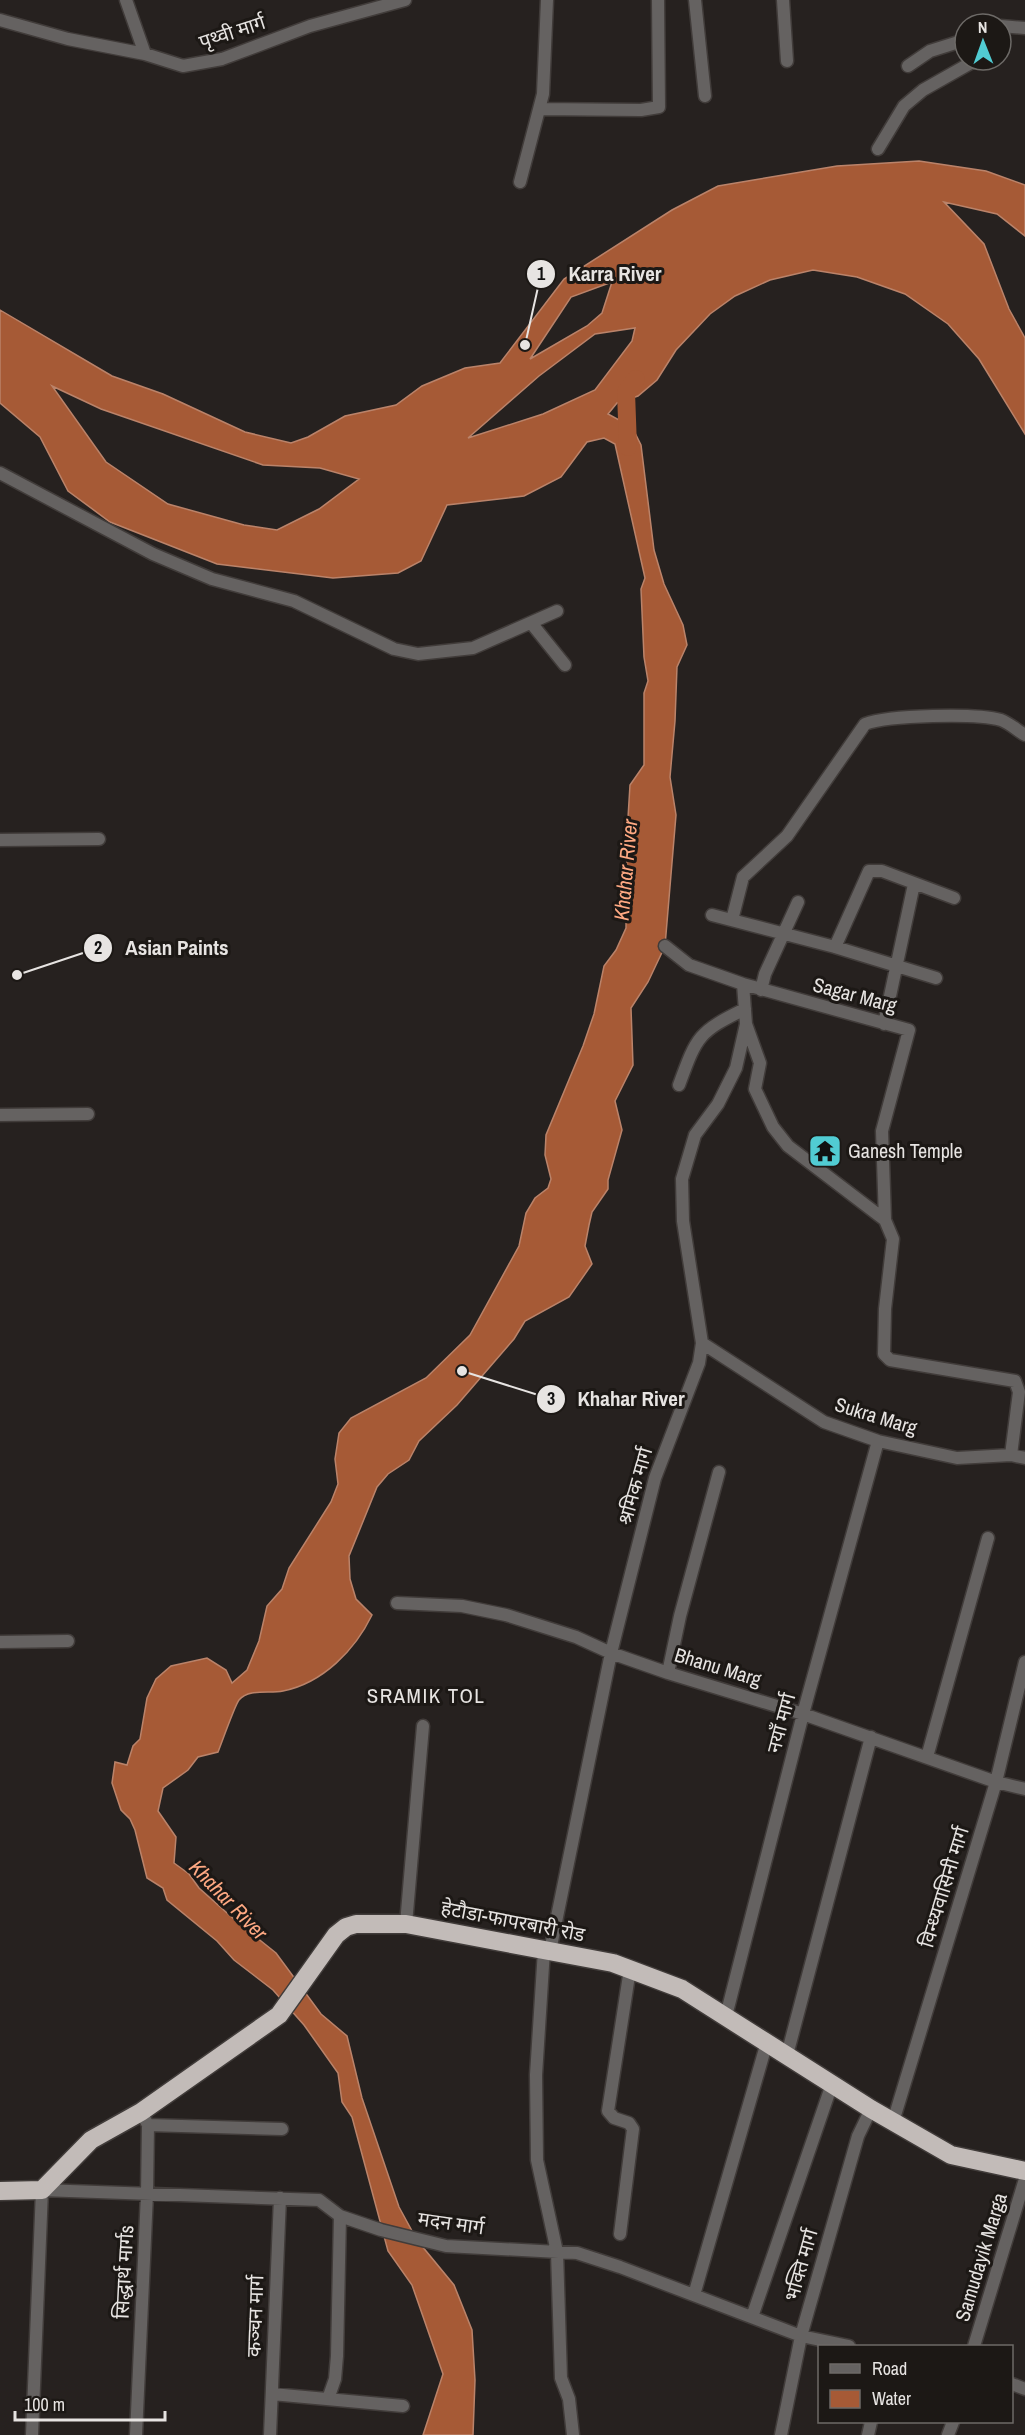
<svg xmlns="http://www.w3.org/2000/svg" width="1025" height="2435" font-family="'Archivo Narrow','Noto Sans Devanagari',sans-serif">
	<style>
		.water { fill: #a65a36; stroke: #ba836a; stroke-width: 1.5; fill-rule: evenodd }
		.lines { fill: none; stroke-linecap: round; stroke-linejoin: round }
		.river { stroke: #a65a36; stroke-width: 18 }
		.minor-casing { stroke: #413c3a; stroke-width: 15 }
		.highway-casing { stroke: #413c3a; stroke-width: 21 }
		.minor { stroke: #656261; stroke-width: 12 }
		.highway { stroke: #c2bbb8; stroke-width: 18 }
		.labels { text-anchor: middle; stroke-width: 6; stroke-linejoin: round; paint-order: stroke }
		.street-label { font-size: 20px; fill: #e7e4e2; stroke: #1c1815 }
		.poi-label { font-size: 20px; fill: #e7e4e2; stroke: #1c1815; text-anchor: start }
		.water-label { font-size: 21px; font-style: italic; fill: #ffa983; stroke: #1c1815 }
		.neighbourhood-label { font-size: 21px; letter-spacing: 1.5px; fill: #e7e4e2; stroke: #1c1815 }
		.leader { fill: none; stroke: #e7e4e2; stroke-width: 2 }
		.callout-dot { fill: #e7e4e2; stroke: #1c1815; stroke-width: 2 }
		.mark-label { font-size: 18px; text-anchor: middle; font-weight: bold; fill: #111 }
		.callout-label { font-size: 21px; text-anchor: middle; font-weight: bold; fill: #e7e4e2; stroke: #1c1815; stroke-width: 6; stroke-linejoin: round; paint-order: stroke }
	</style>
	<rect width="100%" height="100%" fill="#26211f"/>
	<path class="water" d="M919,161L986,171L1025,185V236L997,214L944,202L984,244L1009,309L1025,338V434L979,359L948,324L905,294L857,277L813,270L770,280L735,296L710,314L676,350L657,380L638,396L617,403L608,414L632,427L641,445L654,550L664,584L683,625L687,645L677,667L675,721L670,777L676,815L665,946L648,982L631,1008L633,1065L615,1101L622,1130L608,1180V1189L592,1212L589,1225L585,1246L592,1264L569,1297L525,1321L514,1339L457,1405L419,1441L409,1460L388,1474L377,1487L349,1556L350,1579L356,1599L372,1615C355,1650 323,1683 283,1691C270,1694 249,1688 239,1700C235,1705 222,1742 218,1752L198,1757L188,1770L163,1788L158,1811L176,1837L174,1863L189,1874L199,1888L236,1921L276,1953L321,2014L347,2036L362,2098L399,2207L417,2240L454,2285L472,2330L475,2380L473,2435H423L443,2374L412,2285L388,2251L352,2117L342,2102L338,2073L304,2025L273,1990L234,1960L217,1941L167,1900L163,1888L147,1878L135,1830L130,1819L121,1810L112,1783L115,1762L127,1765L133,1746L140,1739L147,1698L156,1679L171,1666L207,1658L226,1670L232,1683L247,1670L259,1641L267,1606L282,1589L289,1568L331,1502L338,1484L335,1459L339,1433L351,1418L426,1378L470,1335L519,1246L526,1213L535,1198L548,1188L551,1179L545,1155L546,1135L583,1046L594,1014L604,966L616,950L626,928L627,834L630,785L644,765V693L648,681L644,657L641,589L645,578L615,444L604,438L587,442L561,477L524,496L447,505L421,561L398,573L333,578L217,564L110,522L68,491L40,437L0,403V310L112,376L163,394L245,432L291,443L308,437L345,416L396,405L422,386L465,368L500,363L564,279L672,210L718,186L837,166ZM612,282L602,313L587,326L530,359L571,297ZM635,328L632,341L595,390L543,414L468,438L539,376L595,334ZM52,386L101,409L263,465L320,468L359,479L319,509L277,530L244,525L168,504L106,462Z"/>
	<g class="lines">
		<path class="river" d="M628,447L626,392L636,379"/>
		<defs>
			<path id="minor" d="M126,0L145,54
				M695,0L705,96
				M783,0L787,61
				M0,20L68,39L145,54L183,66L222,59L310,26L405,0
				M977,24H979
				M1001,26L1025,28
				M908,66L930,51L965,40
				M539,109L641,110L659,107L658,0
				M878,149L904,106L923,90L976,60
				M520,182L543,94L547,0
				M0,473L153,554L212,579L294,601L394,649L418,654L473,648L557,611
				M532,624L565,665
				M0,840L99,839
				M712,915L835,947L936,978
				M732,920L743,877L787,836L865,724C889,715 976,713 1001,720C1009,723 1017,730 1025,735
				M835,947L869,871H882L954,898
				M743,984L909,1030L882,1131L885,1220
				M761,990L765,974L798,902
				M746,1024L760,1063L755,1089L773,1127L788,1146L885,1220L893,1239L885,1309L884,1354L890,1360L1015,1381L1019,1392L1011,1455
				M884,1024L914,884
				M679,1085C697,1036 698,1032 745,1009
				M0,1115L88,1114
				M702,1343L824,1422L878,1441L957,1458L1011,1455L1025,1458
				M397,1603L462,1606L506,1615L576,1637L611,1653L668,1673L803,1714L996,1782L1025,1789
				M0,1642L68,1641
				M668,1673L680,1616L719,1472
				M927,1757L988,1538
				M406,1924L423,1726
				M544,1950L536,2075L537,2160L557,2252L561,2378L569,2399L573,2435
				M550,1951L611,1653L655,1478L699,1363L702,1343L683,1221L682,1179L695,1135L718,1104L736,1068L746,1024L743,984L689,965L665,946
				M726,2016L803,1714L878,1441
				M787,2055L871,1737
				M893,2122L996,1782L1025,1662
				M148,2125L282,2129
				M620,2234L633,2129L629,2123L614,2118L608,2111L630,1969
				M694,2295L767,2042
				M752,2317L832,2084
				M974,2346L1025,2179
				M1012,2384L1025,2389
				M272,2394L403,2406
				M328,2399L335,2379L337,2356L340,2216
				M32,2435L42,2190L319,2200L340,2216L381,2230L446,2246L577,2253L620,2267L801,2336L849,2346
				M136,2435L147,2194L148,2125L141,2112
				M270,2435L280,2198
				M781,2435L801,2336L858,2136L871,2109
				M868,2435L871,2422
				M948,2435L953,2422"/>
			<path id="highway" d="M0,2191L42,2190L91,2140L141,2112L279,2015L336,1935L346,1927L356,1924H406L613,1963L682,1989L871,2109L951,2155L1025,2171"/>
		</defs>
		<use href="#minor" class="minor-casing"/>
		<use href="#highway" class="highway-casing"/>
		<use href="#minor" class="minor"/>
		<use href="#highway" class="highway"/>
	</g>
	<defs>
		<symbol id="temple-square" viewBox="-11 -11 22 22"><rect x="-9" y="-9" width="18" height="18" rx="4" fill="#51ccd3" stroke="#1c1815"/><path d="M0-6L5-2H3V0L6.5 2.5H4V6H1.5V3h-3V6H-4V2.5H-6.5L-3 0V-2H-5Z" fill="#111"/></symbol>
	</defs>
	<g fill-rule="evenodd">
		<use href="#temple-square" x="806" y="1132" width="38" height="38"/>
	</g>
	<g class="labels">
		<g class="street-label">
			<text transform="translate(232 32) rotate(-18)" y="7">पृथ्वी मार्ग</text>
			<text transform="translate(855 995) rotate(15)" y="7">Sagar Marg</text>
			<text transform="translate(876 1416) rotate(17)" y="7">Sukra Marg</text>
			<text transform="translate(635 1486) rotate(-74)" y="7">श्रमिक मार्ग</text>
			<text transform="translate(718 1667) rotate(17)" y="7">Bhanu Marg</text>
			<text transform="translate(781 1723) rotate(-75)" y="7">नयाँ मार्ग</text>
			<text transform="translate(944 1887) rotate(-73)" y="7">विन्ध्यवासिनी मार्ग</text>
			<text transform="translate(513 1921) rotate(11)" y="7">हेटौडा-फापरबारी रोड</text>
			<text transform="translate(451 2223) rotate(8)" y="7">मदन मार्ग</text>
			<text transform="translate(981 2257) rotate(-73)" y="7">Samudayik Marga</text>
			<text transform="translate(801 2265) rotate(-74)" y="7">भक्ति मार्ग</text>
			<text transform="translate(124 2272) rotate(-87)" y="7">सिद्धार्थ मार्गs</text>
			<text transform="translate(255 2316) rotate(-88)" y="7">कञ्चन मार्ग</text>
		</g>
		<g class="poi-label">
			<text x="848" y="1158">Ganesh Temple</text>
		</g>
		<g class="water-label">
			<text transform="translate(626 870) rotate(-85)" y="7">Khahar River</text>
			<text transform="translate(228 1900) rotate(46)" y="7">Khahar River</text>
		</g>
		<g class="neighbourhood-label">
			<text x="426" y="1703">SRAMIK TOL</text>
		</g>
	</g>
	<path class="leader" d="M525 345L541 274M17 975L98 948M462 1371L551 1399"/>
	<g class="callout-dot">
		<circle cx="525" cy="345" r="6"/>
		<circle cx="17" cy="975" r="6"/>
		<circle cx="462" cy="1371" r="6"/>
		<circle cx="541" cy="274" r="15"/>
		<circle cx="98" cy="948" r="15"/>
		<circle cx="551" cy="1399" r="15"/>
	</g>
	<g class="mark-label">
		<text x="541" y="280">1</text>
		<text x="98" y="954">2</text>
		<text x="551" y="1405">3</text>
	</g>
	<g class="callout-label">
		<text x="615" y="281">Karra River</text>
		<text x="177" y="955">Asian Paints</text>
		<text x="631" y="1406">Khahar River</text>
	</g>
	<rect x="818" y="2345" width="195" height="78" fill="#1c1815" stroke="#6d6a67" stroke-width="1.5"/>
	<rect x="830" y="2364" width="30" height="9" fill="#656261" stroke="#6d6a67" stroke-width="1.5"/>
	<text x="872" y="2375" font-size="18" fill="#e7e4e2">Road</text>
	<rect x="830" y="2390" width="30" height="18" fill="#a65a36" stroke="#6d6a67" stroke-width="1.5"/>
	<text x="872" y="2405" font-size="18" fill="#e7e4e2">Water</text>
	<g transform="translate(983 42) rotate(359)"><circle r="28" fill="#1c1815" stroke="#6d6a67" stroke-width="1.5"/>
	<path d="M0-4.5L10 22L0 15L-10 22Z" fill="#51ccd3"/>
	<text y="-9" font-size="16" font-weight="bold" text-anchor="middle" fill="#e7e4e2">N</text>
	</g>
	<path d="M15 2411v9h150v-9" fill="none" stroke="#e7e4e2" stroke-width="3"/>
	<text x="24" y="2411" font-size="18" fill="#e7e4e2" stroke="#1c1815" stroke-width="4.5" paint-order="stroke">100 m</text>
</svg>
